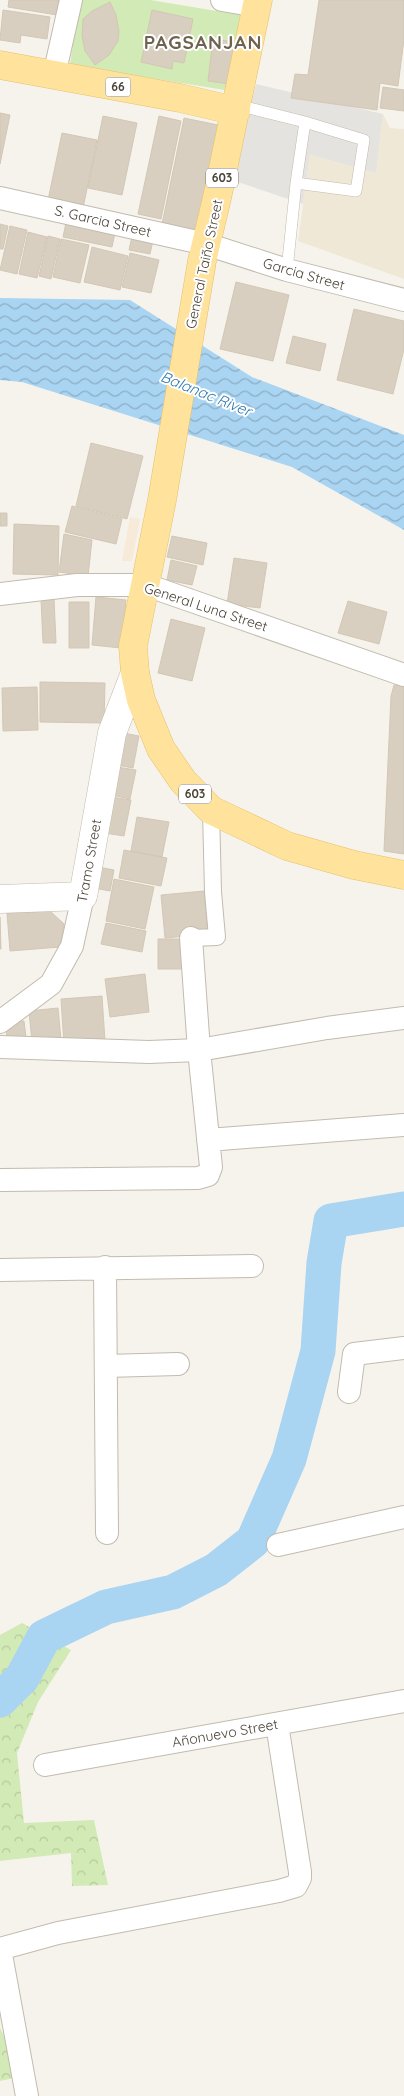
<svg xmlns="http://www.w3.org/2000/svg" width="404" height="2096" font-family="Quicksand,sans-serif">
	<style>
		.commercial { fill: #f7ead8 }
		.education { fill: #efe8d6 }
		.forest { fill: url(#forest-crowns) }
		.park { fill: #d2eab5 }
		.parking { fill: #e5e3e0 }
		.water { fill: url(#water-waves) }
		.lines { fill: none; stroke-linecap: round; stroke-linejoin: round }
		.river { stroke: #a9d4f2; stroke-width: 35 }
		.building { fill: #d8cfc1; stroke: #d3c7b4 }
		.service-casing { stroke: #c2bbae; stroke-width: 12 }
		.pedestrian-casing { stroke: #c2bbae; stroke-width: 18 }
		.minor-casing { stroke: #c2bbae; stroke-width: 24 }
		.tertiary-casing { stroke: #c2bbae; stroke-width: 29 }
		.primary-casing { stroke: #e6c16a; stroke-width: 29 }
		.service { stroke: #fff; stroke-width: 11 }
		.pedestrian { stroke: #fff; stroke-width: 16 }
		.minor { stroke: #fff; stroke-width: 22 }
		.tertiary { stroke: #fff; stroke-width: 28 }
		.primary { stroke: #ffe39c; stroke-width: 28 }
		.labels { text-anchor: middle; stroke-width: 4; stroke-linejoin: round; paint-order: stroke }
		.shield { fill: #fff; stroke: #817c74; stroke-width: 1 }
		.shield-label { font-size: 12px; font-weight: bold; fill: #4b4439 }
		.street-label { font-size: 14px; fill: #4b4439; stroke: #fff }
		.water-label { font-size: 15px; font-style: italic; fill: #2e7ab2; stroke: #fff }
		.district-label { font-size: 19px; font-weight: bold; letter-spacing: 1px; fill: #6e6250; stroke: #fff }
	</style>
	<defs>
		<pattern id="forest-crowns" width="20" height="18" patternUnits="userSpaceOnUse" patternTransform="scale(1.25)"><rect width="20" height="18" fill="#d2eab5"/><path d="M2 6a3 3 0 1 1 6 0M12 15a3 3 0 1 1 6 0" fill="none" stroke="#b6ca9c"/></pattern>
		<pattern id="water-waves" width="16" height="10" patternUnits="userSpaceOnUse" patternTransform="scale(1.25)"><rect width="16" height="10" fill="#a9d4f2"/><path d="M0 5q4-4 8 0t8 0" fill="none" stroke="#8caec5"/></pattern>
	</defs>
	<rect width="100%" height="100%" fill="#f6f3ec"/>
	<path class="commercial" d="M130,517L140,519L132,561H122Z"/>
	<path class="education" d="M383,114L390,128L404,129V279L298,241L310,155L376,173Z"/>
	<path class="forest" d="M22,1623L71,1650L38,1702L17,1753L24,1823L94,1820L108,1885L72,1886L71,1853L0,1861V1635Z
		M0,2028L24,2076L0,2081Z"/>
	<path class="park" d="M79,0H150L241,15L231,91L70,65Z"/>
	<path class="parking" d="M256,84L383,114L376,173L310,155L303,204L232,180Z"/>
	<path class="water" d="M0,298L130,300L252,377L404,435V530L292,467L22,382L0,380Z"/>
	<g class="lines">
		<path class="river" d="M0,1700L22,1678L44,1637L106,1607L173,1592L216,1570L253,1541L289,1459L318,1351L324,1263L331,1221L404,1209"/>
	</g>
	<path class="building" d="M9,0H59L57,15L8,7Z
		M319,0H404V39L398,86L380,83L377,110L291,98L295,74L308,75Z
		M110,2L116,15L119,32L118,41L109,55L95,65L85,51L82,36L83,19L92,11Z
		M3,10L50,17L47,39L21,35L20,43L0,40Z
		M152,10L193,19L184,63L173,61L172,69L141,62Z
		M213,39L234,42L229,84L208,81Z
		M383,87L404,90V111L380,108Z
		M0,113L10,115L0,164Z
		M103,116L137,123L122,195L88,188Z
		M159,116L181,121L161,219L138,214Z
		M184,118L223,126L200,235L161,229Z
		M62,133L97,140L82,213L47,205Z
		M67,218L116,228L112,247L63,237Z
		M0,224L8,226L3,249H0Z
		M10,226L27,230L17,274L0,270Z
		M28,232L47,237L37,278L19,274Z
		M133,232L154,236L150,254L129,250Z
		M48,236L60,239L51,279L39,276Z
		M61,239L89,245L80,283L53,277Z
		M92,247L128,256L120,290L84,282Z
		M130,253L159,260L151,293L122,287Z
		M236,282L289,295L273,361L220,349Z
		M354,309L404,321V349L393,394L337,380Z
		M293,336L326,344L320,371L286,363Z
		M91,443L143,456L127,519L76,506Z
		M72,506L122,519L116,544L65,532Z
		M0,513H7V526H0Z
		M14,524L59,526L58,575L13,574Z
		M64,534L92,540L88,576L59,572Z
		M172,536L207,543L203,565L167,557Z
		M234,558L267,563L260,608L227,604Z
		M171,560L197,566L192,585L167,580Z
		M96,597L126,600L121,648L92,645Z
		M54,598L56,643H43L41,599Z
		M348,601L387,612L379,644L338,633Z
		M69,602H89V648H69Z
		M171,619L205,628L192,681L158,673Z
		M40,682L105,683L104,723L40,722Z
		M394,685L404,686V854L384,851L391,696Z
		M37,687L38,730L3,731L2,688Z
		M123,733L139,736L133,768L117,765Z
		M117,767L136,770L130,799L112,795Z
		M111,797L131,800L124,836L105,833Z
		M137,817L169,822L162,857L131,851Z
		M124,850L167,858L161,886L119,878Z
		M98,867L114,870L110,891L94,888Z
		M114,879L154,887L145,929L106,921Z
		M204,891L208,934L165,938L161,895Z
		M50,911L64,924L60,947L10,951L7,913Z
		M0,917L1,949H0Z
		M106,923L146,931L142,952L101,944Z
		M158,939H187V969H158Z
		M145,974L149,1012L110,1017L105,979Z
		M102,996L105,1041L64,1044L61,999Z
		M58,1008L61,1040L32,1042L29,1011Z
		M24,1021L26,1038L7,1040L6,1022Z"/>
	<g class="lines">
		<defs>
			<path id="service" d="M237,105L305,122L364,140L356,191L296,183
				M287,270L296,183L305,122"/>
			<path id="pedestrian" d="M191,938L217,937L213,892L211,810"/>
			<path id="minor" d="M222,0L257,6
				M54,75L71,0
				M0,198L206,244L287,270L404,300
				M0,594L77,585H146L404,675
				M0,1022L51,984L72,946L83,896
				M0,1047L149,1052L199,1050L327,1028L404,1018
				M208,1140L404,1125
				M0,1180L198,1178L208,1175L211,1167L199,1050L191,938
				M105,1267L107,1533
				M0,1270L252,1266
				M106,1366L178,1364
				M349,1392L354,1354L404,1348
				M278,1545L404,1517
				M45,1765L404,1701
				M0,1949L58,1933L279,1891L296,1886L300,1878V1872L277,1724
				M0,1949L27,2096"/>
			<path id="tertiary" d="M0,899L83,896L112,733L135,673"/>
			<path id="primary" d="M258,0L217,198L202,261L162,500L133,646L135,673L141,700L161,749L183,781L211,810L287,846L354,865L404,875
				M0,65L180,98L236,111"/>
		</defs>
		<use href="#service" class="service-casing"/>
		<use href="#pedestrian" class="pedestrian-casing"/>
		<use href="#minor" class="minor-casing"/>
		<use href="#tertiary" class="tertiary-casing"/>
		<use href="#primary" class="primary-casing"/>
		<use href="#service" class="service"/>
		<use href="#pedestrian" class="pedestrian"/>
		<use href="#minor" class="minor"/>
		<use href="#tertiary" class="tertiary"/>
		<use href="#primary" class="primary"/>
	</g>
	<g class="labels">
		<g class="shield">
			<rect x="105.5" y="77.5" width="25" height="19" rx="4"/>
			<rect x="206" y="168.5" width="32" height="19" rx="4"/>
			<rect x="179" y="784.5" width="32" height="19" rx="4"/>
		</g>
		<g class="shield-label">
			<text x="118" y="91">66</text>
			<text x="222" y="182">603</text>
			<text x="195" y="798">603</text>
		</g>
		<g class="street-label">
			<text transform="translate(103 221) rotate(13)" y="5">S. Garcia Street</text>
			<text transform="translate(204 264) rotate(-78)" y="5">General Taiño Street</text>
			<text transform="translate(304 274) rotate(16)" y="5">Garcia Street</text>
			<text transform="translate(206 607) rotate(18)" y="5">General Luna Street</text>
			<text transform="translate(89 861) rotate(-80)" y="5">Tramo Street</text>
			<text transform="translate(225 1733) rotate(-10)" y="5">Añonuevo Street</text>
		</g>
		<g class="water-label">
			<text transform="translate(206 394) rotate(22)" y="5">Balanac River</text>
		</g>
		<g class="district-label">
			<text x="203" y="49">PAGSANJAN</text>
		</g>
	</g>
</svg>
